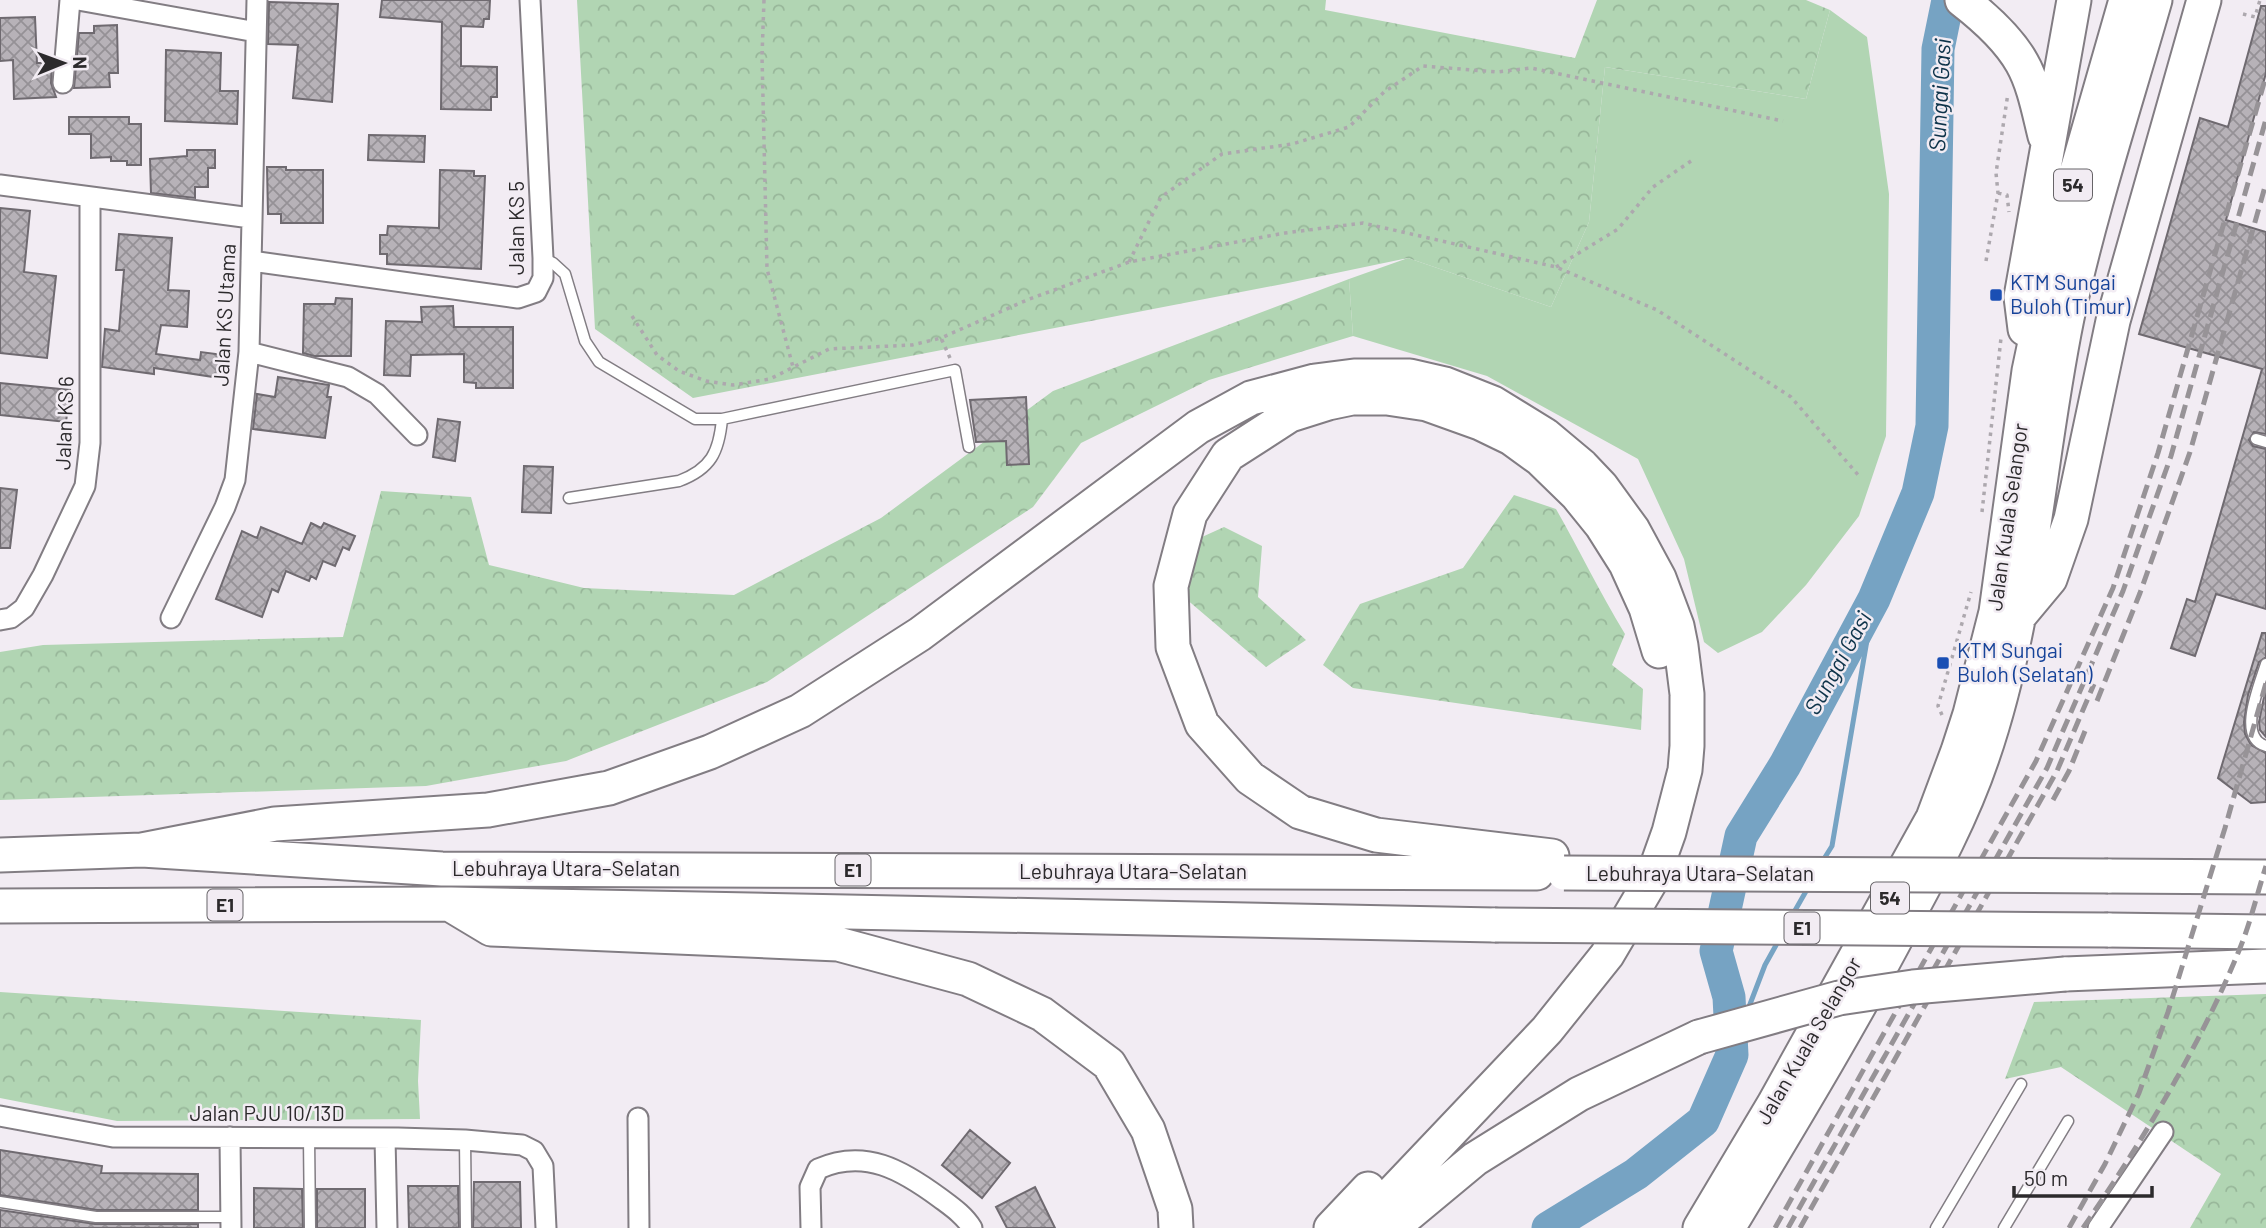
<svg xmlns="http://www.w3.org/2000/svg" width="2266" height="1228" font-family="Barlow,sans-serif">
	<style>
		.green { fill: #b1d5b3 }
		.forest { fill: url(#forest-crowns) }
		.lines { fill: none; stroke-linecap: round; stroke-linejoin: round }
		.stream { stroke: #76a3c3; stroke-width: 5 }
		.river { stroke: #76a3c3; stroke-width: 33 }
		.building { fill: url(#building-cross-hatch); stroke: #6f6a70; stroke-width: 2 }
		.lane-casing { stroke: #827d83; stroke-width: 13 }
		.street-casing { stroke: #827d83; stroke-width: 23 }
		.highway-casing { stroke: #827d83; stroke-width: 37 }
		.path { stroke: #ada8ae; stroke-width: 3.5; stroke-dasharray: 3.5 5; stroke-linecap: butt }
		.lane { stroke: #fff; stroke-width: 10 }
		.street { stroke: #fff; stroke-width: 19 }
		.highway { stroke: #fff; stroke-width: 33 }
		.rail { stroke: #979397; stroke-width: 5; stroke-dasharray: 14 7; stroke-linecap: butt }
		.highway-bridge-casing { stroke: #827d83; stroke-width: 37; stroke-linecap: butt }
		.highway-bridge { stroke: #fff; stroke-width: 33 }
		.transit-dot { fill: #1a4fb4; stroke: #f2ecf3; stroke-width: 2.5 }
		.labels { text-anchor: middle; stroke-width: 5; stroke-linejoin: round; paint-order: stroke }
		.shield { fill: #f2ecf3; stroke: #676468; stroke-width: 2 }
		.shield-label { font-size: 19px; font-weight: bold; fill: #2c2a2c }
		.street-label { font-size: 21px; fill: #2c2a2c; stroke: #f2ecf3 }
		.transit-label { font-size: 21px; fill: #164399; stroke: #f2ecf3; text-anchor: start }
		.water-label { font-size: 23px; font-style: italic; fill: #0d334a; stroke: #f2ecf3 }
	</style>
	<defs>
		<pattern id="forest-crowns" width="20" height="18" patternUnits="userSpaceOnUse" patternTransform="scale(1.75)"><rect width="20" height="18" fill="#b1d5b3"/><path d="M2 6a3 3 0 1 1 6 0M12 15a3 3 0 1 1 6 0" fill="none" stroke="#98b79a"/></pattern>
		<pattern id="building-cross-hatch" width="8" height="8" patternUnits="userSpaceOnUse" patternTransform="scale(1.75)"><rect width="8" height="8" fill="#b7b2b8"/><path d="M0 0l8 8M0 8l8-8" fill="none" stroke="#959196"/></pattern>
	</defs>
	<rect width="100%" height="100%" fill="#f2ecf3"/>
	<path class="green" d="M1830,10L1867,37L1889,194L1886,436L1859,516L1806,585L1762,632L1718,653L1704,642L1684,559L1638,459L1487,376L1353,336L1349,279L1408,258L1551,307L1589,222L1605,67L1806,99Z"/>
	<path class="forest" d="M577,0H1326L1325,10L1575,58L1597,0H1806L1830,10L1806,99L1605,67L1589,222L1551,307L1408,258L1288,283L693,398L595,329Z
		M1349,279L1353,336L1209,380L1081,443L1033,507L767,682L566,761L426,786L0,800V652L43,645L343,637L381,491L471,497L489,565L584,588L734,595L881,518L1053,391Z
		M1514,495L1556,509C1580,551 1600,593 1625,634L1612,665L1643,689L1641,730L1353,688L1323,665L1360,604L1463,568Z
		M1224,527L1262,546L1258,597L1306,640L1266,667L1185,598L1202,537Z
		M0,992L421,1020L418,1081L420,1119L117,1121L0,1098Z
		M2266,994V1228H2190L2221,1174L2061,1067L2005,1079L2034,1002Z"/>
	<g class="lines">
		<path class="stream" d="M1822,862L1832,846L1874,599
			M1793,914L1809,886
			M1747,1012L1765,965L1780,938
			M1732,1055L1738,1038"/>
		<path class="river" d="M1548,1228L1636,1174L1703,1121L1732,1055L1729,997L1716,951L1741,836L1785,765L1874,599L1918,493L1932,426L1938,49L1948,0"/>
	</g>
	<path class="building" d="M382,0H490L489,19H484L483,27L461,26V66L497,67V97H491V110L441,109L442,22L380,17Z
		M269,2L338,4L332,102L293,98L298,45L268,44Z
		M2261,6H2266V73L2226,220L2266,232V434L2254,432L2249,440L2253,446L2266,449V609L2216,594L2195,656L2171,648L2187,599L2195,602L2262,369L2139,334L2200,118L2228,127Z
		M35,17L37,63H52L51,83L56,97L14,99L13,60L0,61V18Z
		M117,25L118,73H109L110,87L74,88L79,33H94V26Z
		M166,50L221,53L220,91H238L237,124L165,121Z
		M69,117H129V124H141V165H127V161H111V157L91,158V134H69Z
		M369,135L425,136L424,162L368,160Z
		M187,150H215V168H208V187H195V198L151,193L150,159L187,156Z
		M267,167H286V170H323V223H281V214H268Z
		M440,170L474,171V176H485L481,269L387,264V254H380V235H387L388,226L439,228Z
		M0,208L30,211L24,272L56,276L47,358L0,353Z
		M119,234L172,238L168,290L189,291L187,327L161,325L156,354L200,360L201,352L224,355L220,378L154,368V374L102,367L105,329L119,331L124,270H116Z
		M336,298L352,299L351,356H314L303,353L304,304H335Z
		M453,306L454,327H513V388H476V383L464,382V354L411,355L410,376L384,375L386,321L422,322L421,307Z
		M278,377L329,385L327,397H331L325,438L253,429L257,394L275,397Z
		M0,383L70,390L66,422L0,415Z
		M1026,397L1029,464L1007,465L1006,441L976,442L970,400Z
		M438,419L460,422L455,461L433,457Z
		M524,466L553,467L551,513L522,512Z
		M0,488L17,490L10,548H0Z
		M311,523L321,528L324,523L355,536L349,550L343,547L335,566L323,561L316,579L311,576L309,581L286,571L278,592L272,589L262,617L216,599L242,531L257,538L261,527L302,544Z
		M2262,633H2266V657L2259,662L2248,695L2244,722L2245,734L2251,745L2266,753V802L2251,803L2218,778Z
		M2266,687V737L2260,730L2259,722Z
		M970,1130L1010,1163L982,1198L942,1165Z
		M0,1150L102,1166L101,1173L198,1174V1210H97L0,1195Z
		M474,1182H520L521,1228H473Z
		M408,1186H458L459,1228H409Z
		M1035,1187L1055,1228H1007L996,1207Z
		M254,1188L302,1189L303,1228H254Z
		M317,1189H365V1228H317Z
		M0,1210L95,1224H198V1228H0Z"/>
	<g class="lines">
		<defs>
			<path id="lane" d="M543,258L553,263L565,274L585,341L599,362L695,419H722L955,370L969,447
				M2256,439L2266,442
				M569,498L679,481C711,469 719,452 722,419
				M2266,664C2260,684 2236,738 2266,746
				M309,1137L310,1228
				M465,1140L466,1228
				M0,1202L96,1217H231
				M1936,1228L2021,1084
				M2004,1228L2068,1121"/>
			<path id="street" d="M78,0L256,32
				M63,83L70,0
				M0,185L251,218
				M251,261L518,298L536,292L543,278V258L530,0
				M249,352L348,377L377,394L417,435
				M171,618L225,507L235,480L249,352L257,0
				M0,620L11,618L24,608L43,575L85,486L90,443V197
				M0,1116L113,1137L398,1138L465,1140L522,1145L534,1151L543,1166L546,1228
				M638,1118L639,1228
				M230,1137L231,1228
				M385,1138L387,1228
				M811,1228L810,1187L818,1169C865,1148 902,1170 940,1198C952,1207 964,1215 972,1228
				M2098,1228L2163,1132"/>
			<path id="highway" d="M1962,0C1984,17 2008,38 2022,63C2034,84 2039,112 2045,136
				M2025,329L2021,297L2074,0
				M2020,615L2050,579L2071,519L2113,321L2204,0
				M142,850L275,824L488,810L609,788L710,752L800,711L920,634L1198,427L1251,398L1315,381L1354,376H1410L1445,384L1493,403L1545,435L1582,466L1601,486L1633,530L1659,578L1677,626L1681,646L1687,694V746L1685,770L1669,832L1653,877L1607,955L1547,1030L1359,1228
				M0,855L142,850L442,869L1537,873
				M1552,856L1376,835L1300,812L1250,778L1202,724L1173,647L1171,586L1190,514L1228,455L1290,415L1328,403L1352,398H1387L1427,404L1480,423L1511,438L1540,459L1577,495L1602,526L1626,564L1646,608L1659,651
				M2108,876L2266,877
				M451,905L491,929L838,944L968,979L1042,1014L1109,1064L1148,1130L1175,1209L1176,1228
				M0,906L451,904L1495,925
				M2108,930L2266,932
				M2065,974L2266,966
				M1331,1228L1368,1189
				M1392,1228L1475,1159L1579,1094L1699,1037
				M1700,1228L1774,1104L1933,818L1958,751L1970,714L1996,612L2029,371L2041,314L2060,230L2126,0
				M1728,1228C1788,1128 1849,1028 1903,925C1933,870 1962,817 1982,758C2031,616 2037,465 2067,318C2090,211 2125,105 2155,0"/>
		</defs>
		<use href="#lane" class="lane-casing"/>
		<use href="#street" class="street-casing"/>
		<use href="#highway" class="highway-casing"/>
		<path class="path" d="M764,0L762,56L767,269L793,367
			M2243,14L2255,17L2260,0
			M1998,193L2007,195L2009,212
			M1986,261L1998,193L1996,173L2008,93
			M1129,262L1161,197L1222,154L1292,144L1349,127L1384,92L1423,66L1497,72L1531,68L1783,121
			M1556,267L1618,229L1653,187L1691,161
			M632,316L657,355L679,371L706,381L733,385L770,379L829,349L912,345L941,338
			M950,358L941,338L1027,300L1129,262L1285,233L1363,223L1556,267L1657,310L1791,397L1859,476
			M1982,512L2001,338
			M1942,715L1938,706L1971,592"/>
		<use href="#lane" class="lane"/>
		<use href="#street" class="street"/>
		<use href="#highway" class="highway"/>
		<path class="rail" d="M2097,701L2140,593L2190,452L2266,183
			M2053,800L2069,771L2085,731
			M1775,1228L2036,761L2113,588L2158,453L2266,76
			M1788,1228L2047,768L2123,591L2171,456L2266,119
			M1800,1228L2057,771L2094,684
			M2069,1228L2105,1164L2139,1093L2168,1012L2225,828L2266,683
			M2083,1228C2140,1145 2200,1046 2238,953C2250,925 2257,894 2266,866"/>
		<defs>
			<path id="highway-bridge" d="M1564,873L2108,876
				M1495,925L2108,930
				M1699,1037L1839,998L1913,987L2065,974"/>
		</defs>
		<use href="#highway-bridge" class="highway-bridge-casing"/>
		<use href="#highway-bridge" class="highway-bridge"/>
	</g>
	<g class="transit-dot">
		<rect x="1989" y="288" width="14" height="14" rx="3.5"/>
		<rect x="1936" y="656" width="14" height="14" rx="3.5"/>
	</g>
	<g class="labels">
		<g class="shield">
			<rect x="2054" y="169.5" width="38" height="31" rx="5"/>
			<rect x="835.5" y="854.5" width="35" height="31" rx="5"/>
			<rect x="1871" y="882.5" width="38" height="31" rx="5"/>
			<rect x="207.5" y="889.5" width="35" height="31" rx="5"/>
			<rect x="1784.5" y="912.5" width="35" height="31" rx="5"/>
		</g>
		<g class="shield-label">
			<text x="2073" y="192">54</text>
			<text x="853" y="877">E1</text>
			<text x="1890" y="905">54</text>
			<text x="225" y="912">E1</text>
			<text x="1802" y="935">E1</text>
		</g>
		<g class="street-label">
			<text transform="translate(517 228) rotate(-90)" y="7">Jalan KS 5</text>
			<text transform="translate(225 315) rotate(-87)" y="7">Jalan KS Utama</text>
			<text transform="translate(65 423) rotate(-88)" y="7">Jalan KS 6</text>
			<text transform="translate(2008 517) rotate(-82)" y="7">Jalan Kuala Selangor</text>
			<text x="566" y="876">Lebuhraya Utara–Selatan</text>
			<text x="1133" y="879">Lebuhraya Utara–Selatan</text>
			<text x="1700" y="881">Lebuhraya Utara–Selatan</text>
			<text transform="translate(1809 1041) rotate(-60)" y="7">Jalan Kuala Selangor</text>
			<text x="267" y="1121">Jalan PJU 10/13D</text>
		</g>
		<g class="transit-label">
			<text x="2010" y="290">KTM Sungai<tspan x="2010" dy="24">Buloh (Timur)</tspan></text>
			<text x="1957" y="658">KTM Sungai<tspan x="1957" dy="24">Buloh (Selatan)</tspan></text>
		</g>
		<g class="water-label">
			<text transform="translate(1940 95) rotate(-87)" y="8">Sungai Gasi</text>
			<text transform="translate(1838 663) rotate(-61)" y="8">Sungai Gasi</text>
		</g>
	</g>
	<g transform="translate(63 63) rotate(89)" stroke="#f2ecf3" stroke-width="5" paint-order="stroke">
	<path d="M0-5L12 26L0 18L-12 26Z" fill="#2c2a2c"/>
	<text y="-10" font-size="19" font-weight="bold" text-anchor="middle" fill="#2c2a2c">N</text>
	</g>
	<path d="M2014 1186v10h138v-10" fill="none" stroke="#2c2a2c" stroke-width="3.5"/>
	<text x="2024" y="1186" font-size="21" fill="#2c2a2c" stroke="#f2ecf3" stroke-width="5" paint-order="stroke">50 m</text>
</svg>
